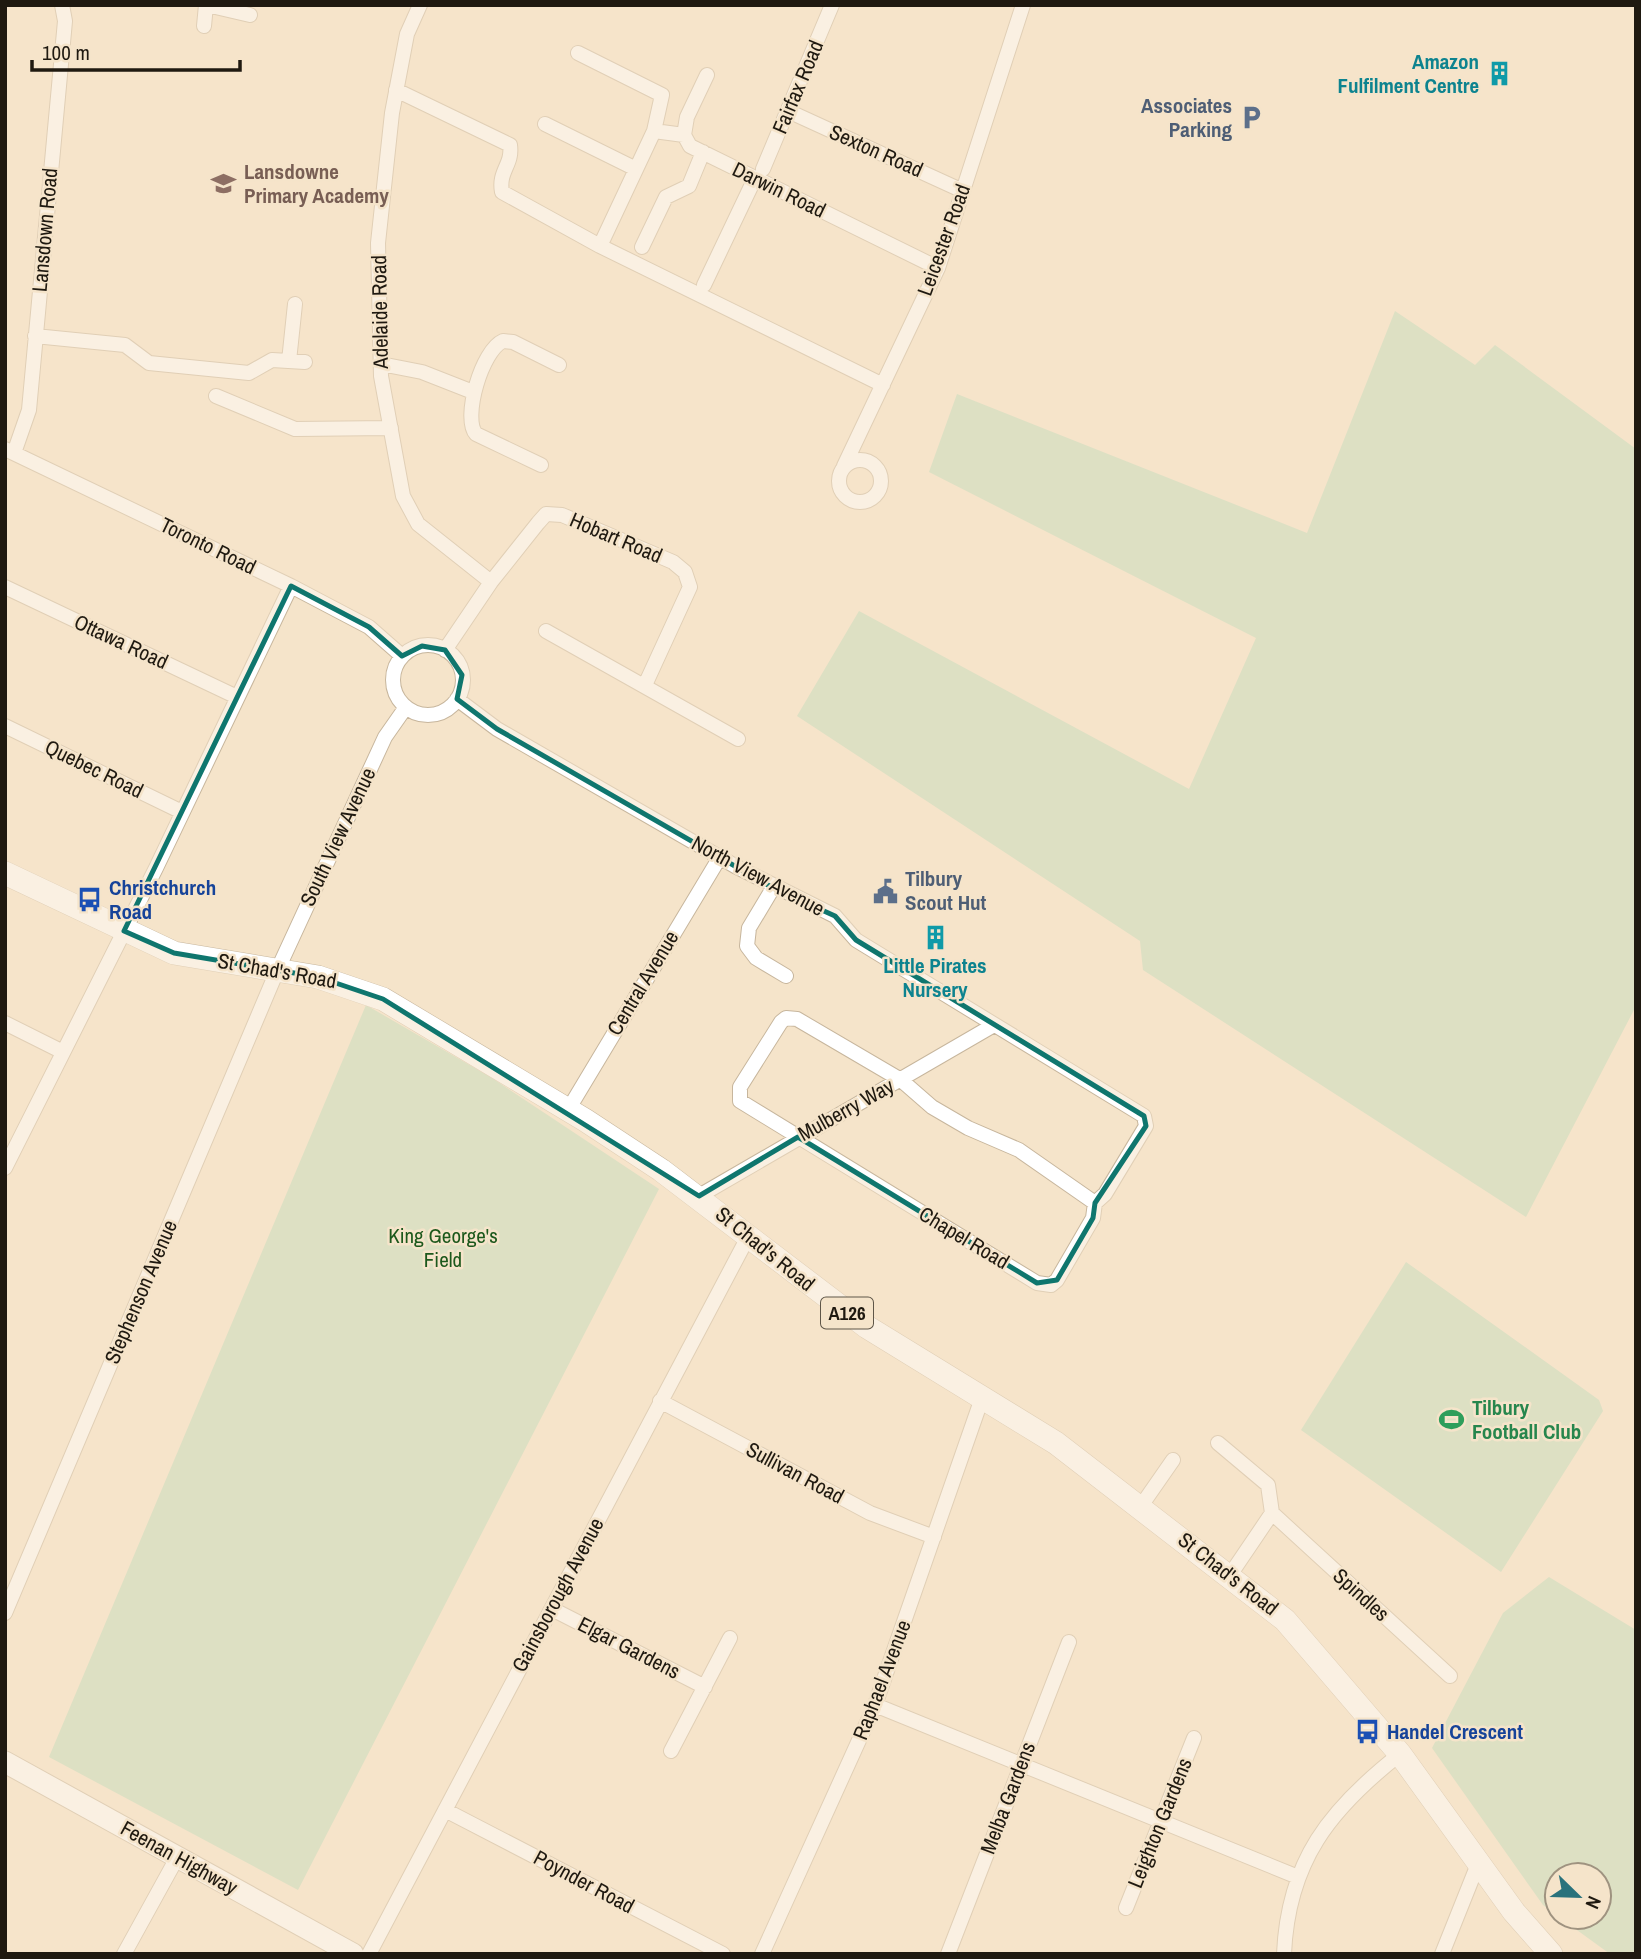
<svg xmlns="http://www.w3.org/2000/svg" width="1641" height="1959" font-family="'Archivo Narrow',sans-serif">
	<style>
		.green { fill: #bedbbb }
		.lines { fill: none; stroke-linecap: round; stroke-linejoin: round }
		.street-casing { stroke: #c7b69d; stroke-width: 16 }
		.secondary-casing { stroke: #c7b69d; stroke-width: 23 }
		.primary-casing { stroke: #c7b69d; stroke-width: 24 }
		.street { stroke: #fff; stroke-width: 14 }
		.secondary { stroke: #fff; stroke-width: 21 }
		.primary { stroke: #fff; stroke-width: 23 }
		.marked { fill: none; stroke: #0f766e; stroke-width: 5; stroke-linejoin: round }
		.labels { text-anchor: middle; stroke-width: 5; stroke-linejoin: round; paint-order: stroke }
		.shield { fill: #f5e4ca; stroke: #5f5648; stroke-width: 2 }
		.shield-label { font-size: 19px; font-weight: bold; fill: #1f1910 }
		.culture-label { font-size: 21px; font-weight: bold; fill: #0d838f; stroke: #f5e4ca; text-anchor: end }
		.street-label { font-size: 21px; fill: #1f1910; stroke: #f5e4ca }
		.service-label { font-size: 21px; font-weight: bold; fill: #4e5e75; stroke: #f5e4ca; text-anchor: end }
		.education-label { font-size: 21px; font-weight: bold; fill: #785e54; stroke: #f5e4ca; text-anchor: start }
		.transit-label { font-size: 21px; font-weight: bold; fill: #164399; stroke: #f5e4ca; text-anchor: start }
		.park-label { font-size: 21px; fill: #1d581c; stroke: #f5e4ca }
		.leisure-label { font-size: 21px; font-weight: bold; fill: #27864d; stroke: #f5e4ca; text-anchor: start }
	</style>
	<rect width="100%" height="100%" fill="#f5e4ca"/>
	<path class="green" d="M1395,311L1475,365L1495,345L1636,449V1006L1526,1217L1143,970L1140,941L797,716L859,611L1189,789L1256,638L929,472L957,394L1307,533Z
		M366,1005L492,1078L659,1189L298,1890L49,1757Z
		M1406,1262L1599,1400L1603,1411L1501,1572L1301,1430Z
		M1549,1577L1636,1630V1954H1610L1559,1917H1599V1875H1557V1915L1543,1905L1432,1748L1503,1613Z"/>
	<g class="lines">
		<defs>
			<path id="street" d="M207,5L250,15
				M420,5L407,34L392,113L378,243L381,376L403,496L418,524L491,582
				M204,26L206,5
				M578,53L662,95L654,131
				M707,75L687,117L684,135L690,146L938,268
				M396,90L510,145C513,165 498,171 502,192L600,246L883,385
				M788,111L963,191
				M545,124L636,169
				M763,169L832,5
				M600,246L654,131L684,135
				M642,247L666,197L689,186L703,152
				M704,285L755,178
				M35,336L125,345L149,363L249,373L272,360L305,362
				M289,361L295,304
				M381,364L422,372L473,392
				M216,396L295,429L391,428
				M5,449L291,586L369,627L402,656
				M14,453L29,410L65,21L62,5
				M839 481a21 21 0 1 1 42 0a21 21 0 1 1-42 0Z
				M541,465L476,434C462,418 482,350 503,341L513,342L559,365
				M844,466L938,268L1023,5
				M5,587L237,697
				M546,631L738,739
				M393 680a35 35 0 1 1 70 0a35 35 0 1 1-70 0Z
				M445,650L491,582L538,523L546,514L562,515L673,562L685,572L690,587L645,685
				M457,699L497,729L735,866L835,916L856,940L1144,1116L1146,1126L1105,1194L1095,1203
				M5,726L182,812
				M773,888L749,928L747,946L756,958L786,976
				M786,1018L797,1019L901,1080L932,1107L968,1128L1019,1150L1095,1203L1093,1218L1057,1280L1051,1285L1037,1283L740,1101V1087L781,1022Z
				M5,1023L63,1052
				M568,1110L720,857
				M5,1168L156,868L291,586
				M699,1196L994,1025
				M660,1401L870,1513L934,1537
				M1218,1443L1268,1485L1272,1513L1230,1575
				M1141,1506L1173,1460
				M1272,1513L1450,1676
				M552,1609L705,1687
				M5,1613L277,971L385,737L406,707
				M875,1705L1298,1877
				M671,1751L730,1638
				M445,1810L723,1954
				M1126,1908L1194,1738
				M124,1954L178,1856
				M369,1954L748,1237
				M762,1954L875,1705L982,1398
				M948,1954L1069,1642
				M1284,1954C1288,1861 1330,1809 1400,1754
				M1442,1954L1478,1864"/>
			<path id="secondary" d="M5,1762L353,1954"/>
			<path id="primary" d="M5,873L174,953L318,977L383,999L585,1120L661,1170L867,1327L1056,1443L1285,1620L1400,1754L1514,1912L1551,1954"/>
		</defs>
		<use href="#street" class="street-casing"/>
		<use href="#secondary" class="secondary-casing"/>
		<use href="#primary" class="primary-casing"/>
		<use href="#street" class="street"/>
		<use href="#secondary" class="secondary"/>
		<use href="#primary" class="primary"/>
	</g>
	<path d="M0 0H1641V1959H0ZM291,586L369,627L402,656L422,646L445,650L462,675L457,699L497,729L773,888L835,916L856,940L1144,1116L1146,1126L1095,1203L1093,1218L1057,1280L1037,1283L798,1137L699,1196L383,999L318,977L174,953L124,931Z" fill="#f5e4ca" fill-opacity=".55" fill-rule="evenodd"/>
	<path class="marked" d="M291,586L369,627L402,656L422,646L445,650L462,675L457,699L497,729L773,888L835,916L856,940L1144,1116L1146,1126L1095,1203L1093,1218L1057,1280L1037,1283L798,1137L699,1196L383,999L318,977L174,953L124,931Z"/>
	<defs>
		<symbol id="building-bare" viewBox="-9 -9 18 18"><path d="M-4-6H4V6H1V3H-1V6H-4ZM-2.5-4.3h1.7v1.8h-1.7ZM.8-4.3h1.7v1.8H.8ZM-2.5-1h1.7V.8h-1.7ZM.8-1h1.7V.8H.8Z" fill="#0f9aa8" stroke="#f5e4ca" stroke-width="2.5" paint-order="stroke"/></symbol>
		<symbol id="parking-bare" viewBox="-9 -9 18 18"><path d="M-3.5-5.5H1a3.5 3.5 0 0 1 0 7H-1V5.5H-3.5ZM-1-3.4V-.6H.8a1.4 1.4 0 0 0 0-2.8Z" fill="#5c6f8a" stroke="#f5e4ca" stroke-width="2.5" paint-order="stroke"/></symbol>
		<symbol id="school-bare" viewBox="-9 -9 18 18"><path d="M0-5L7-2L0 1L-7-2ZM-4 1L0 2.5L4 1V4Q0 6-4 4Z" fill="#8d6e63" stroke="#f5e4ca" stroke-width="2.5" paint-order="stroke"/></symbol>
		<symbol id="civic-bare" viewBox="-9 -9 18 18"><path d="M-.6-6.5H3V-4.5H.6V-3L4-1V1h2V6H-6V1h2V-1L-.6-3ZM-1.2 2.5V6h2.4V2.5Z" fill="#5c6f8a" stroke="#f5e4ca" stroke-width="2.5" paint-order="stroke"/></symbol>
		<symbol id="bus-bare" viewBox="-9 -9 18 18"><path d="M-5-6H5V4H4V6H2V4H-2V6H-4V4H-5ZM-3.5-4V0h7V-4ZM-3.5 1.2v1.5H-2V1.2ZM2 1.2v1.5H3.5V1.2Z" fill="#1a4fb4" stroke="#f5e4ca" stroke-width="2.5" paint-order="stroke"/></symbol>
		<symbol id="stadium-bare" viewBox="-9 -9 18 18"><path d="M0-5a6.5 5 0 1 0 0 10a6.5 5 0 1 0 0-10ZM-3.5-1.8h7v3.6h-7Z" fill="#2e9e5b" stroke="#f5e4ca" stroke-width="2.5" paint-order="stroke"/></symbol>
	</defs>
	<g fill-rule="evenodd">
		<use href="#building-bare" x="1482" y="56" width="35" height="35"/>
		<use href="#parking-bare" x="1234" y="100" width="35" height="35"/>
		<use href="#school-bare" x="206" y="166" width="35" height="35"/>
		<use href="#civic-bare" x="868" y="874" width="35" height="35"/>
		<use href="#bus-bare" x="72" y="882" width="35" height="35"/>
		<use href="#building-bare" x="918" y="920" width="35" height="35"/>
		<use href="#stadium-bare" x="1434" y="1402" width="35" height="35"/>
		<use href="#bus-bare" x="1350" y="1714" width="35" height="35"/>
	</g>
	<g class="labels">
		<rect class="shield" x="821" y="1297.5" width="52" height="31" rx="5"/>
		<g class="shield-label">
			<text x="847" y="1320">A126</text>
		</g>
		<g class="culture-label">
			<text x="1479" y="69">Amazon<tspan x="1479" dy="24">Fulfilment Centre</tspan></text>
			<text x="935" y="973" text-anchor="middle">Little Pirates<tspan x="935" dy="24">Nursery</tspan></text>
		</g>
		<g class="street-label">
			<text transform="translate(798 87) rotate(-67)" y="7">Fairfax Road</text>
			<text transform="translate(876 151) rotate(24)" y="7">Sexton Road</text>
			<text transform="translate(779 190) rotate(26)" y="7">Darwin Road</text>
			<text transform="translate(45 230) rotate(-85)" y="7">Lansdown Road</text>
			<text transform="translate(944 240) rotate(-70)" y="7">Leicester Road</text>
			<text transform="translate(380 312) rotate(-91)" y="7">Adelaide Road</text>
			<text transform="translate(616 538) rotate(23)" y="7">Hobart Road</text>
			<text transform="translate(208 546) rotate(26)" y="7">Toronto Road</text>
			<text transform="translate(121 642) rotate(25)" y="7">Ottawa Road</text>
			<text transform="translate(94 769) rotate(26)" y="7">Quebec Road</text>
			<text transform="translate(338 837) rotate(-65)" y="7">South View Avenue</text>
			<text transform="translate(758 876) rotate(28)" y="7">North View Avenue</text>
			<text transform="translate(277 971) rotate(10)" y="7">St Chad's Road</text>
			<text transform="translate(643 983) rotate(-59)" y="7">Central Avenue</text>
			<text transform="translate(846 1110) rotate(-29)" y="7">Mulberry Way</text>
			<text transform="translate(964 1238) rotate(31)" y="7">Chapel Road</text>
			<text transform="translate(765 1249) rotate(39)" y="7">St Chad's Road</text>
			<text transform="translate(141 1292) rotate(-67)" y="7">Stephenson Avenue</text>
			<text transform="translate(795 1473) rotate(28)" y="7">Sullivan Road</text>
			<text transform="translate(1228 1574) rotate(38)" y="7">St Chad's Road</text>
			<text transform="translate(558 1595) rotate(-62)" y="7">Gainsborough Avenue</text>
			<text transform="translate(1361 1595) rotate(42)" y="7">Spindles</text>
			<text transform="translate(629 1648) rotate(27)" y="7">Elgar Gardens</text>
			<text transform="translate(882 1680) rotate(-69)" y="7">Raphael Avenue</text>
			<text transform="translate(1008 1798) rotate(-69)" y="7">Melba Gardens</text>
			<text transform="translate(1160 1823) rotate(-68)" y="7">Leighton Gardens</text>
			<text transform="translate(179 1858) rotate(29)" y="7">Feenan Highway</text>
			<text transform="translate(584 1882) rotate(28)" y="7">Poynder Road</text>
		</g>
		<g class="service-label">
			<text x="1232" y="113">Associates<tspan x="1232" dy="24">Parking</tspan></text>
			<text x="905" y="886" text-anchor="start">Tilbury<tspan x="905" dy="24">Scout Hut</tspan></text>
		</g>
		<g class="education-label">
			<text x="244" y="179">Lansdowne<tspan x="244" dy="24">Primary Academy</tspan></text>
		</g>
		<g class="transit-label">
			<text x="109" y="895">Christchurch<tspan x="109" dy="24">Road</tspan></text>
			<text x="1387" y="1739">Handel Crescent</text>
		</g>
		<g class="park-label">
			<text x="443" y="1243">King George's<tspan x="443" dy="24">Field</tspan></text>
		</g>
		<g class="leisure-label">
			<text x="1472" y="1415">Tilbury<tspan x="1472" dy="24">Football Club</tspan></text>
		</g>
	</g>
	<rect width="1641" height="1959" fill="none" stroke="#1f1910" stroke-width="14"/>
	<g transform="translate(1578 1896) rotate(113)"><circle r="33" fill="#f5e4ca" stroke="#9f9380" stroke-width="2"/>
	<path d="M0-5L12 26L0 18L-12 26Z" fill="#29727c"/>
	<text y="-10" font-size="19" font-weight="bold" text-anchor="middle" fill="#1f1910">N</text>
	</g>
	<path d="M32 60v10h208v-10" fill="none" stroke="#1f1910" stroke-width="3.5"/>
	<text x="42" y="60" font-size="21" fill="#1f1910" stroke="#f5e4ca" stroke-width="5" paint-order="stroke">100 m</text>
</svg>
